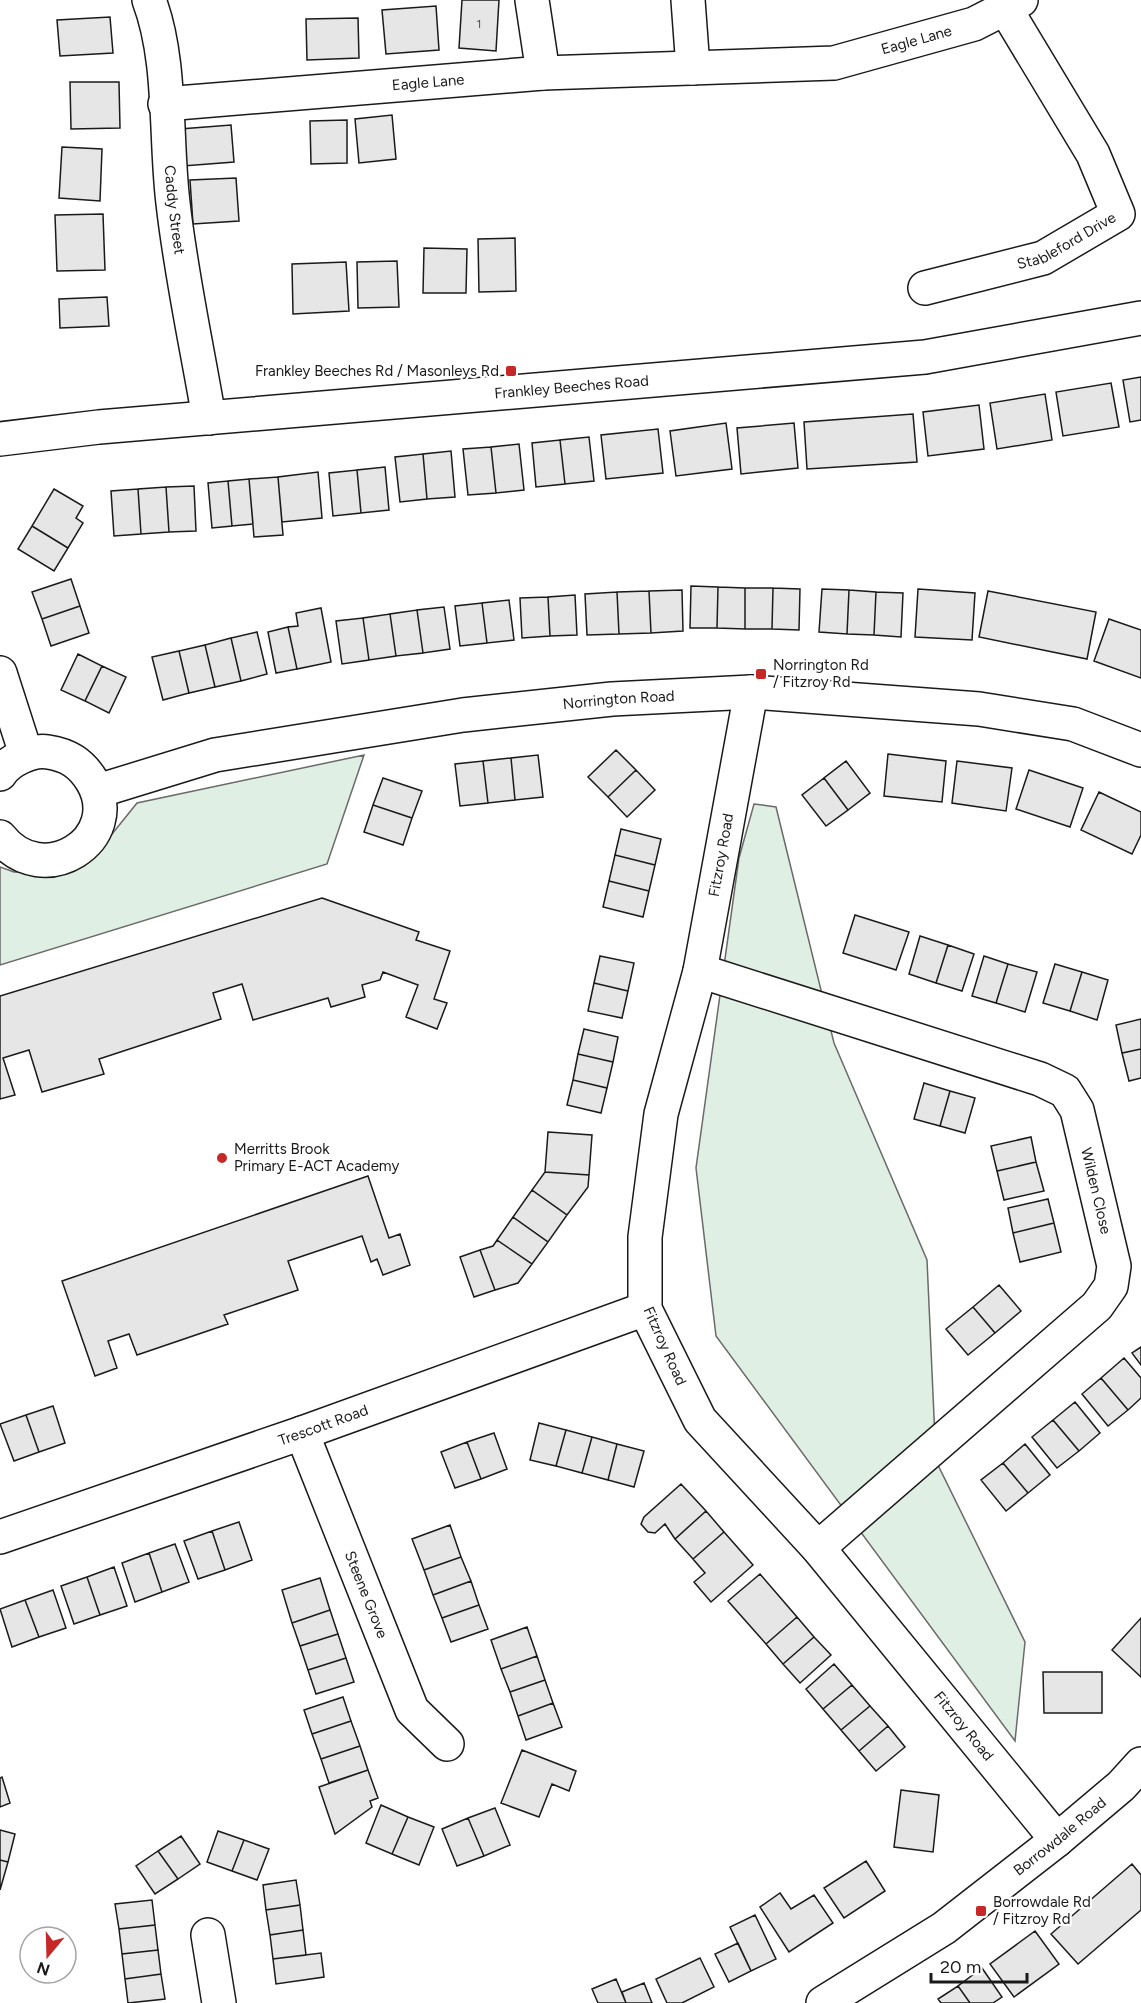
<svg xmlns="http://www.w3.org/2000/svg" width="1141" height="2003" font-family="Figtree,sans-serif">
	<style>
		.green { fill: #e0efe3; stroke: #6a6a6a; stroke-width: 1.5 }
		.building { fill: #e6e6e6; stroke: #1a1a1a; stroke-width: 1.5 }
		.lines { fill: none; stroke-linecap: round; stroke-linejoin: round }
		.minor-casing { stroke: #1a1a1a; stroke-width: 36 }
		.minor { stroke: #fff; stroke-width: 33 }
		.poi-dot { fill: #c62828; stroke: #fff; stroke-width: 2 }
		.labels { text-anchor: middle; stroke-width: 4.5; stroke-linejoin: round; paint-order: stroke }
		.number-label { font-size: 12px; fill: #4d4d4d }
		.street-label { font-size: 15px; fill: #1a1a1a; stroke: #fff }
		.poi-label { font-size: 15px; fill: #1a1a1a; stroke: #fff; text-anchor: start }
	</style>
	<rect width="100%" height="100%" fill="#fff"/>
	<path class="green" d="M364,755L327,864L0,965V867L14,872H71L100,849L137,803Z
		M754,804L776,807L834,1043L927,1260L936,1461L1025,1642L1015,1741L716,1336L696,1168L739,858Z"/>
	<path class="building" d="M462,0H499L496,51L459,48Z
		M436,6L439,50L386,54L382,10Z
		M110,17L113,53L60,56L57,20Z
		M358,18L359,58L307,60L306,19Z
		M70,82H119L120,128L71,129Z
		M392,115L396,159L359,163L355,119Z
		M347,120V163L311,164L310,121Z
		M231,125L234,162L183,166L180,129Z
		M62,147L102,149L100,201L59,198Z
		M236,178L239,221L193,224L190,180Z
		M103,214L105,270L57,271L55,215Z
		M515,238L516,291L479,292L478,239Z
		M424,248L467,249L466,293H423Z
		M397,261L399,307L358,308L357,262Z
		M346,262L349,311L293,314L292,264Z
		M107,297L109,326L60,328L59,299Z
		M1141,377V420L1130,422L1123,380Z
		M1111,383L1119,427L1063,436L1056,392Z
		M1045,394L1052,440L997,449L990,403Z
		M979,405L984,449L928,456L923,412Z
		M913,414L917,462L807,469L804,422Z
		M726,423L732,469L676,476L670,431Z
		M794,423L798,468L741,474L737,428Z
		M658,429L663,473L606,479L601,435Z
		M589,437L594,481L565,484L560,440Z
		M560,440L565,484L536,487L532,443Z
		M519,444L524,490L496,493L491,447Z
		M491,447L496,493L468,495L463,449Z
		M451,451L455,497L427,499L423,454Z
		M423,454L427,499L400,502L395,457Z
		M385,467L389,510L361,513L357,470Z
		M357,470L361,513L333,516L329,473Z
		M318,472L322,518L282,522L278,477Z
		M278,477L283,535L254,537L249,479Z
		M249,479L253,524L232,526L228,481Z
		M228,481L232,526L212,528L208,483Z
		M194,486L196,531L169,532L166,487Z
		M166,487L169,532L141,534L138,489Z
		M54,489L83,506L76,518L83,523L68,548L32,526Z
		M138,489L141,534L114,536L111,491Z
		M32,526L68,548L54,571L18,549Z
		M71,579L80,606L42,619L32,592Z
		M691,586L718,587L717,628H690Z
		M718,587L745,588V629L717,628Z
		M745,588H773L772,629H745Z
		M773,588L800,589L799,630L772,629Z
		M822,589L849,590L847,634L819,632Z
		M918,589L975,593L972,640L915,637Z
		M682,590L683,631L651,633L649,591Z
		M849,590L876,592L874,635L847,634Z
		M649,591L651,633L619,634L617,592Z
		M988,591L1096,612L1087,659L979,637Z
		M617,592L619,634L587,635L585,594Z
		M876,592L903,593L901,637L874,635Z
		M575,595L577,635L550,636L548,597Z
		M548,597L550,636L522,638L520,598Z
		M509,600L514,640L487,643L482,603Z
		M482,603L487,643L460,646L455,606Z
		M80,606L89,633L51,646L42,619Z
		M444,607L450,649L423,653L417,610Z
		M321,608L331,662L297,669L288,627L298,626L296,613Z
		M417,610L423,653L396,656L390,614Z
		M390,614L396,656L369,660L363,618Z
		M363,618L369,660L342,664L336,621Z
		M1109,619L1141,630V678L1094,661Z
		M288,627L297,669L276,673L268,632Z
		M257,632L267,674L241,681L231,638Z
		M231,638L241,681L215,687L205,645Z
		M205,645L215,687L189,693L179,651Z
		M179,651L189,693L163,700L152,657Z
		M78,654L102,666L85,701L61,690Z
		M102,666L126,677L109,713L85,701Z
		M616,750L636,770L608,797L588,777Z
		M888,754L946,761L942,802L884,796Z
		M538,755L543,797L515,800L511,758Z
		M511,758L515,800L488,803L483,761Z
		M483,761L488,803L460,806L455,764Z
		M846,761L870,793L848,810L824,778Z
		M957,761L1012,768L1006,811L952,803Z
		M636,770L655,790L627,817L608,797Z
		M1029,770L1083,788L1070,827L1016,809Z
		M383,778L422,791L412,818L373,805Z
		M824,778L848,810L826,826L802,795Z
		M1099,792L1141,812V835L1132,854L1081,830Z
		M373,805L412,818L403,845L364,832Z
		M621,829L661,839L655,865L615,855Z
		M615,855L655,865L649,891L609,881Z
		M609,881L649,891L643,917L603,907Z
		M322,898L419,932L416,940L450,951L434,999L447,1003L437,1029L406,1017L418,985L383,972L380,980L362,985L365,997L331,1007L328,998L253,1020L242,984L213,993L221,1019L99,1059L104,1074L42,1092L29,1050L3,1058L15,1095L0,1099V996Z
		M855,915L909,932L896,970L843,953Z
		M920,936L948,945L936,983L909,974Z
		M948,945L974,954L962,991L936,983Z
		M600,956L634,963L628,991L594,983Z
		M984,956L1008,964L996,1003L972,996Z
		M1008,964L1037,972L1025,1012L996,1003Z
		M1055,964L1082,972L1070,1011L1043,1003Z
		M1082,972L1108,980L1097,1020L1070,1011Z
		M594,983L628,991L622,1018L588,1011Z
		M1141,1019V1049L1122,1053L1116,1025Z
		M584,1029L618,1037L613,1062L578,1054Z
		M1141,1049V1078L1129,1081L1122,1053Z
		M578,1054L613,1062L607,1088L573,1080Z
		M573,1080L607,1088L601,1113L567,1105Z
		M924,1083L950,1091L940,1126L914,1119Z
		M950,1091L975,1098L965,1133L940,1126Z
		M548,1132L592,1135L589,1175L545,1172Z
		M1031,1137L1036,1162L997,1171L991,1146Z
		M1036,1162L1044,1191L1004,1200L997,1171Z
		M545,1172L589,1175L588,1187L567,1215L532,1190Z
		M368,1176L389,1238L400,1234L410,1265L383,1275L377,1259L371,1262L362,1236L288,1261L298,1290L224,1315L228,1324L137,1355L129,1334L108,1341L117,1368L95,1376L62,1281Z
		M532,1190L567,1215L548,1242L513,1217Z
		M1048,1199L1054,1223L1013,1233L1008,1208Z
		M513,1217L548,1242L532,1264L497,1240Z
		M1054,1223L1061,1252L1020,1262L1013,1233Z
		M497,1240L532,1264L518,1283L495,1290L480,1250L493,1246Z
		M480,1250L495,1290L474,1297L460,1257Z
		M999,1285L1021,1311L995,1333L973,1307Z
		M973,1307L995,1333L968,1355L946,1329Z
		M1141,1347V1365L1132,1353Z
		M1124,1358L1141,1378V1398L1128,1410L1101,1378Z
		M1101,1378L1128,1410L1108,1426L1082,1394Z
		M1075,1402L1100,1433L1079,1451L1053,1420Z
		M53,1406L65,1443L39,1452L26,1415Z
		M26,1415L39,1452L14,1461L0,1424Z
		M1053,1420L1079,1451L1057,1468L1032,1437Z
		M539,1423L566,1430L556,1466L530,1460Z
		M566,1430L592,1437L582,1473L556,1466Z
		M494,1433L507,1469L481,1479L467,1442Z
		M592,1437L617,1444L608,1480L582,1473Z
		M467,1442L481,1479L455,1488L441,1452Z
		M617,1444L644,1451L634,1487L608,1480Z
		M1025,1444L1050,1475L1028,1493L1003,1463Z
		M1003,1463L1028,1493L1006,1511L981,1480Z
		M681,1484L706,1511L675,1539L665,1524L655,1533L648,1532L641,1524L644,1517Z
		M706,1511L724,1532L693,1559L675,1539Z
		M239,1522L252,1560L225,1570L212,1531Z
		M450,1525L461,1557L424,1570L412,1539Z
		M212,1531L225,1570L198,1579L184,1541Z
		M724,1532L753,1565L711,1602L694,1582L705,1573L693,1559Z
		M175,1544L189,1582L162,1592L149,1553Z
		M149,1553L162,1592L135,1602L122,1563Z
		M461,1557L471,1581L433,1595L424,1570Z
		M114,1567L127,1606L100,1615L87,1577Z
		M760,1574L797,1617L766,1644L728,1601Z
		M87,1577L100,1615L74,1624L61,1586Z
		M320,1578L330,1610L292,1623L282,1590Z
		M471,1581L479,1605L442,1618L433,1595Z
		M53,1590L66,1628L39,1637L25,1600Z
		M25,1600L39,1637L12,1647L0,1609Z
		M479,1605L488,1629L451,1642L442,1618Z
		M330,1610L338,1634L300,1646L292,1623Z
		M797,1617L814,1637L783,1664L766,1644Z
		M1141,1618V1677L1112,1650Z
		M527,1627L537,1656L501,1669L491,1640Z
		M338,1634L346,1658L308,1670L300,1646Z
		M814,1637L831,1655L800,1683L783,1664Z
		M537,1656L545,1680L510,1692L501,1669Z
		M346,1658L354,1682L316,1694L308,1670Z
		M834,1664L852,1685L823,1709L806,1689Z
		M1043,1672H1102V1713H1044Z
		M545,1680L553,1703L518,1716L510,1692Z
		M852,1685L870,1706L841,1730L823,1709Z
		M343,1697L351,1721L312,1734L304,1710Z
		M553,1703L562,1727L526,1740L518,1716Z
		M870,1706L888,1726L859,1751L841,1730Z
		M351,1721L360,1746L321,1759L312,1734Z
		M888,1726L905,1747L876,1771L859,1751Z
		M360,1746L368,1770L329,1783L321,1759Z
		M522,1750L576,1771L569,1791L552,1784L539,1817L501,1803Z
		M368,1770L378,1798L370,1801L372,1807L335,1834L319,1787Z
		M2,1777L10,1803L0,1807V1778Z
		M901,1790L939,1795L933,1852L894,1847Z
		M381,1805L408,1817L392,1854L366,1843Z
		M495,1808L510,1845L484,1856L468,1818Z
		M408,1817L434,1827L419,1865L392,1854Z
		M468,1818L484,1856L457,1866L442,1829Z
		M0,1830L15,1834L8,1862L0,1860Z
		M218,1831L244,1840L232,1871L207,1862Z
		M181,1836L200,1864L178,1879L158,1851Z
		M244,1840L269,1849L257,1880L232,1871Z
		M158,1851L178,1879L155,1894L136,1866Z
		M0,1860L8,1862L0,1890Z
		M866,1861L885,1891L844,1918L824,1888Z
		M1132,1864L1141,1875V1910L1078,1964L1051,1934Z
		M296,1880L300,1905L266,1910L263,1885Z
		M780,1893L791,1909L814,1895L833,1923L789,1952L760,1907Z
		M152,1900L155,1925L119,1929L115,1904Z
		M300,1905L303,1930L270,1935L266,1910Z
		M755,1915L776,1959L751,1971L730,1927Z
		M155,1925L158,1950L122,1954L119,1929Z
		M303,1930L306,1955L273,1959L270,1935Z
		M1035,1931L1059,1964L1014,1997L990,1964Z
		M738,1943L751,1971L729,1982L715,1954Z
		M158,1950L161,1974L125,1979L122,1954Z
		M321,1953L324,1977L276,1984L273,1959Z
		M700,1958L714,1987L682,2003H667L656,1979Z
		M982,1968L1002,1997L993,2003H970L958,1986Z
		M161,1974L165,1999L128,2003L125,1979Z
		M616,1979L626,2003H598L592,1989Z
		M644,1983L652,2003H626L622,1992Z
		M958,1986L970,2003H941L938,1999Z"/>
	<g class="lines">
		<defs>
			<g id="minor">
				<path id="s1" d="M149,0C172,60 165,138 173,203C181,275 197,347 209,418"/>
				<path d="M532,0L543,73"/>
				<path d="M688,0L693,68"/>
				<path id="s2" d="M165,104L543,73L834,63L974,24L1021,0"/>
				<path id="s3" d="M925,288L1043,258L1118,214L1093,154L1005,8"/>
				<path id="s4" d="M0,439L99,427L925,357L1141,318"/>
				<path d="M0,673L26,754"/>
				<path id="s5" d="M751,692L700,971L661,1114L645,1237V1309L700,1420L818,1548L1057,1840"/>
				<path d="M0,774C8,761 32,749 48,752C68,755 81,763 92,781C126,839 43,892 0,837"/>
				<path id="s6" d="M98,791L215,755L463,715L612,699L751,692L979,709L1073,724L1141,750"/>
				<path id="s7" d="M700,971L1040,1079L1065,1091L1077,1110L1114,1266L1111,1286L1097,1306L818,1548"/>
				<path id="s8" d="M302,1433L412,1710L447,1744"/>
				<path id="s9" d="M0,1537L302,1433L645,1309"/>
				<path d="M208,1935L219,2003"/>
				<path id="s10" d="M823,2003L944,1928L1057,1840L1121,1786L1141,1764"/>
			</g>
		</defs>
		<use href="#minor" class="minor-casing"/>
		<use href="#minor" class="minor"/>
	</g>
	<g class="poi-dot">
		<rect x="505" y="365" width="12" height="12" rx="3"/>
		<rect x="755" y="668" width="12" height="12" rx="3"/>
		<circle cx="222" cy="1158" r="6"/>
		<rect x="975" y="1905" width="12" height="12" rx="3"/>
	</g>
	<g class="labels">
		<g class="number-label">
			<text x="479" y="28">1</text>
		</g>
		<g class="street-label">
			<text dy="5" stroke="none"><textPath href="#s2" startOffset="756">Eagle Lane</textPath></text>
			<text dy="5" stroke="none"><textPath href="#s2" startOffset="264">Eagle Lane</textPath></text>
			<text dy="5" stroke="none"><textPath href="#s1" startOffset="212">Caddy Street</textPath></text>
			<text dy="5" stroke="none"><textPath href="#s3" startOffset="150">Stableford Drive</textPath></text>
			<text dy="5" stroke="none"><textPath href="#s4" startOffset="574">Frankley Beeches Road</textPath></text>
			<text dy="5" stroke="none"><textPath href="#s6" startOffset="530">Norrington Road</textPath></text>
			<text transform="translate(721 855) rotate(-80)" y="5">Fitzroy Road</text>
			<text dy="5" stroke="none"><textPath href="#s7" startOffset="490">Wilden Close</textPath></text>
			<text transform="translate(665 1346) rotate(66)" y="5">Fitzroy Road</text>
			<text dy="5" stroke="none"><textPath href="#s9" startOffset="342">Trescott Road</textPath></text>
			<text dy="5" stroke="none"><textPath href="#s8" startOffset="174">Steene Grove</textPath></text>
			<text dy="5" stroke="none"><textPath href="#s5" startOffset="1156">Fitzroy Road</textPath></text>
			<text dy="5" stroke="none"><textPath href="#s10" startOffset="290">Borrowdale Road</textPath></text>
		</g>
		<g class="poi-label">
			<text x="499" y="376" text-anchor="end">Frankley Beeches Rd / Masonleys Rd</text>
			<text x="773" y="670">Norrington Rd<tspan x="773" dy="17">/ Fitzroy Rd</tspan></text>
			<text x="234" y="1154">Merritts Brook<tspan x="234" dy="17">Primary E-ACT Academy</tspan></text>
			<text x="993" y="1907">Borrowdale Rd<tspan x="993" dy="17">/ Fitzroy Rd</tspan></text>
		</g>
	</g>
	<g transform="translate(48 1955) rotate(199)"><circle r="28" fill="#ffffff" stroke="#a3a3a3" stroke-width="1.5"/>
	<path d="M0-4.5L10 22L0 15L-10 22Z" fill="#c62828"/>
	<text y="-9" font-size="16" font-weight="bold" text-anchor="middle" fill="#1a1a1a">N</text>
	</g>
	<path d="M931 1973v9h96v-9" fill="none" stroke="#1a1a1a" stroke-width="3"/>
	<text x="940" y="1973" font-size="18" fill="#1a1a1a" stroke="#ffffff" stroke-width="4.5" paint-order="stroke">20 m</text>
</svg>
